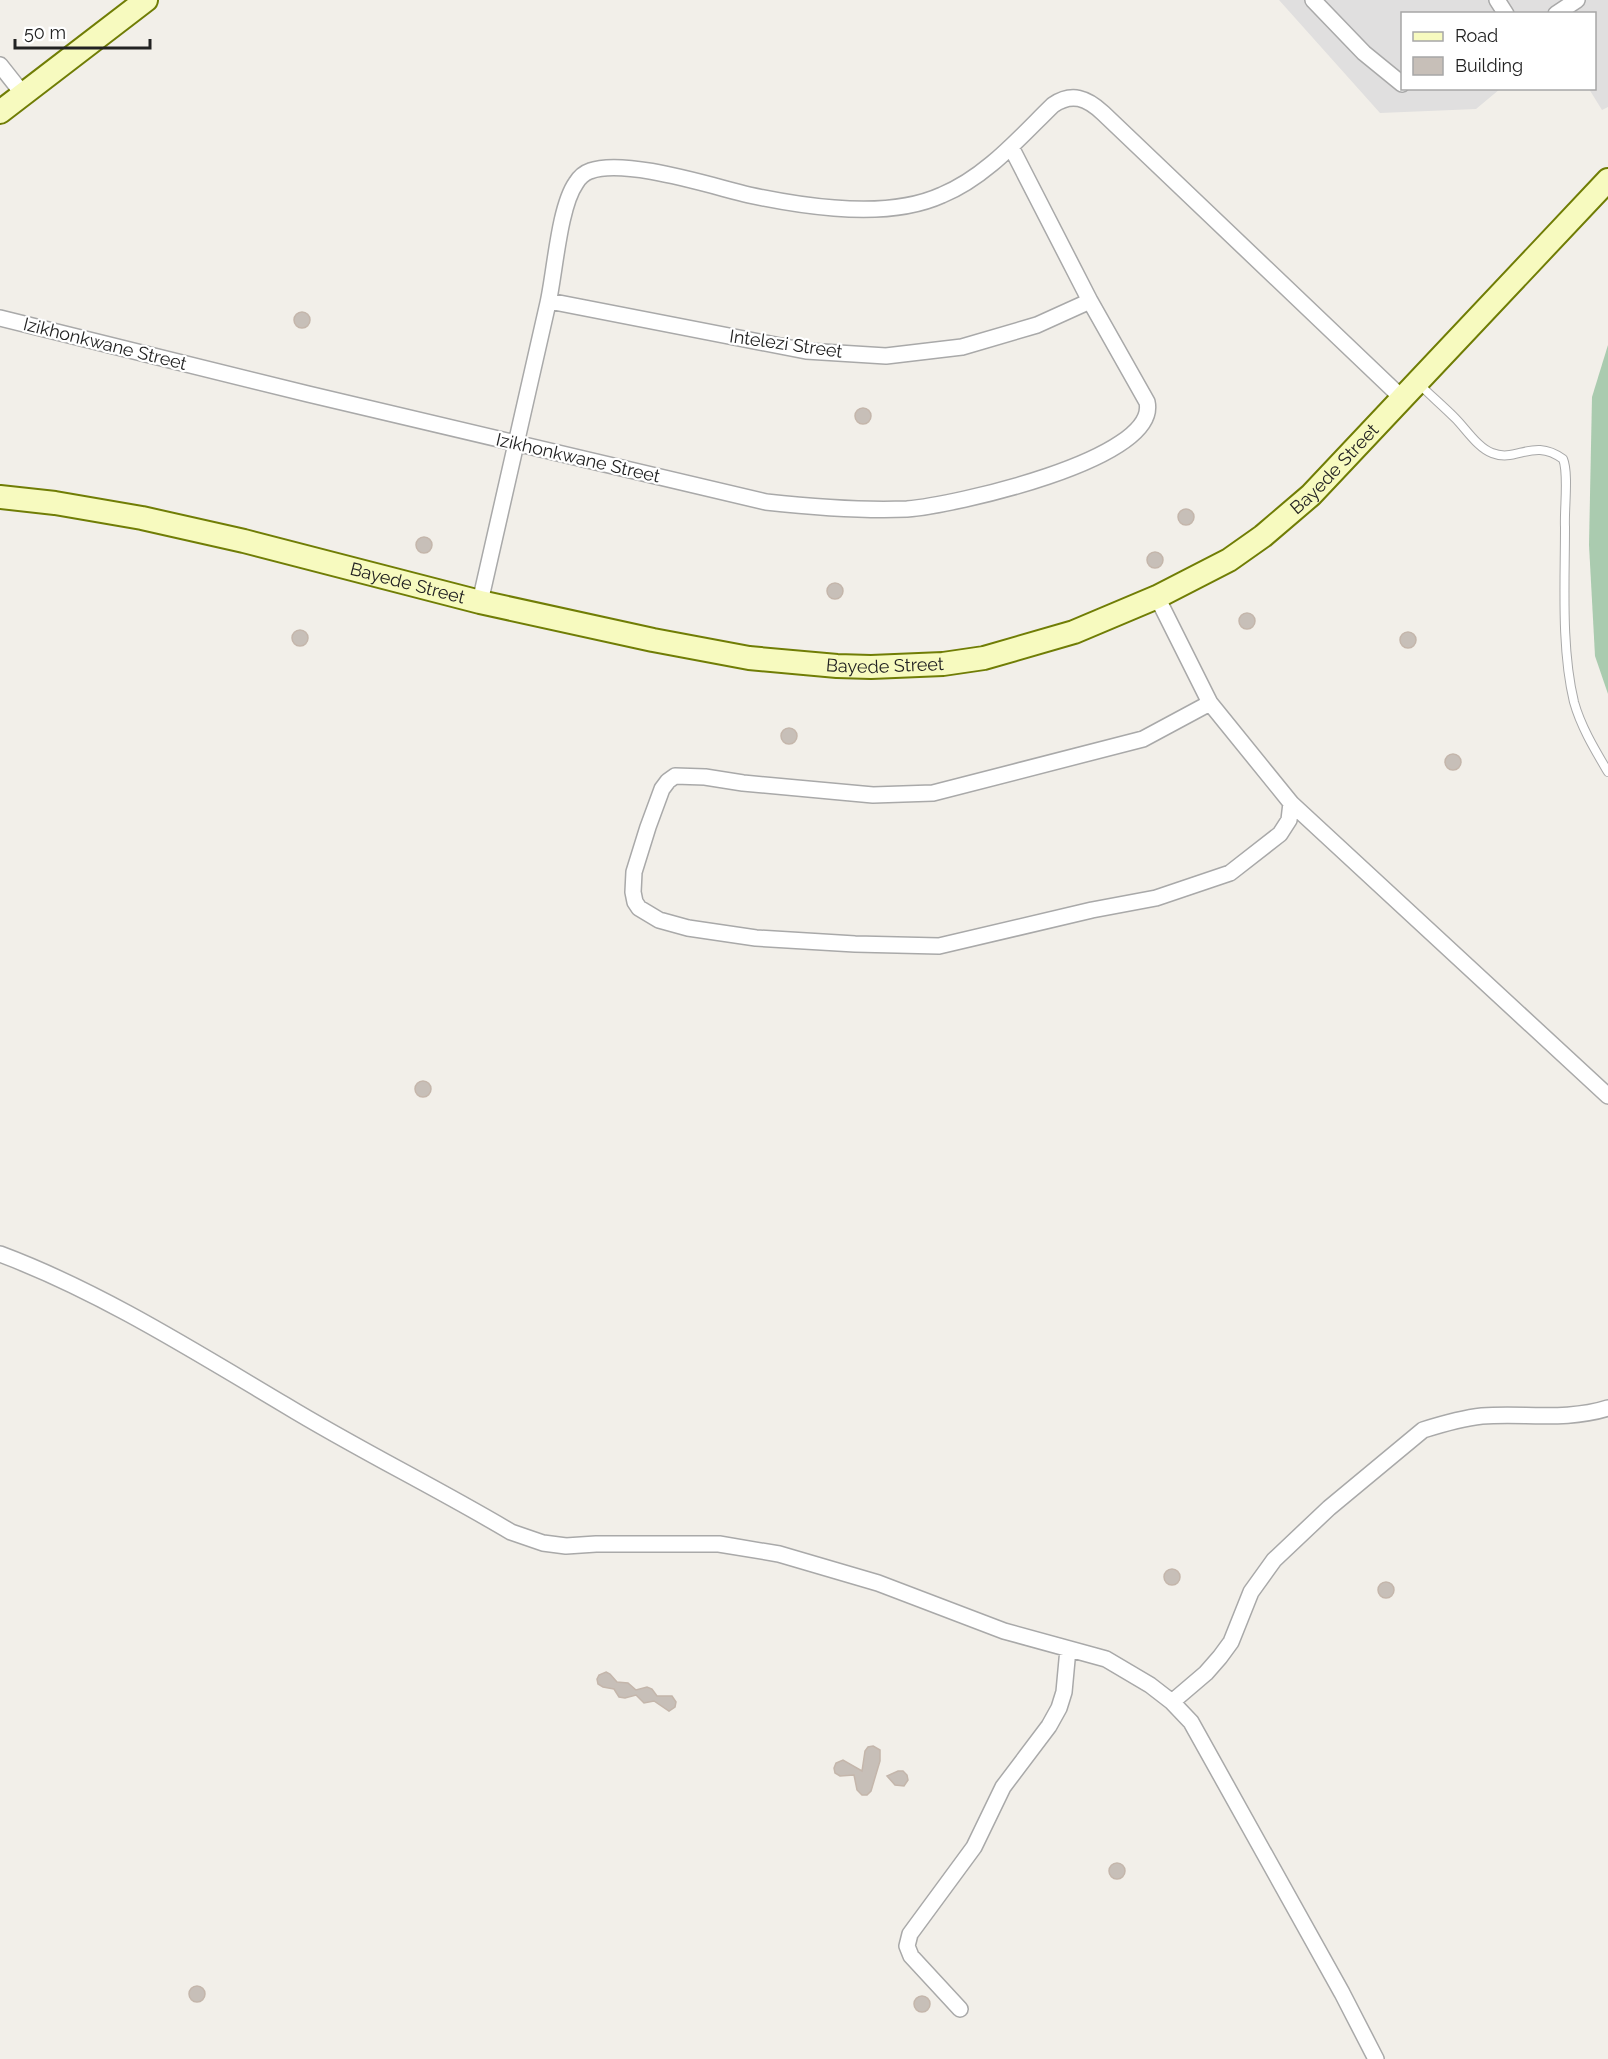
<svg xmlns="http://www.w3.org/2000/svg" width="1608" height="2059" font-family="Raleway,sans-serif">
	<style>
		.residential { fill: #e0dfdf }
		.cemetery { fill: #aacbaf }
		.building { fill: #c7bfb8; stroke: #c4b6ab; stroke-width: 1.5 }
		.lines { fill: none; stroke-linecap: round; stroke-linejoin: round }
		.lane-casing { stroke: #a9a9a9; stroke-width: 10 }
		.street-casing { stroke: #a9a9a9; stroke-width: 18 }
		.secondary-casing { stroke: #707d05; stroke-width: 26 }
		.lane { stroke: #fff; stroke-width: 8 }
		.street { stroke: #fff; stroke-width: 15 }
		.secondary { stroke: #f7fabf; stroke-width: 22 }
		.labels { text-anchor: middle; stroke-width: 4.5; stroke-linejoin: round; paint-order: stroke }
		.street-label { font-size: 18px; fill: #222; stroke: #fff }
	</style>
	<rect width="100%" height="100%" fill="#f2efe9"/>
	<path class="residential" d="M1279,0H1608V107L1602,110L1589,89L1594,88V14H1402V88L1500,89L1476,109L1380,113Z"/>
	<path class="cemetery" d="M1608,345V694L1595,656L1589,545L1592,397Z"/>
	<path class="building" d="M294 320a8 8 0 1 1 16 0a8 8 0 1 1-16 0Z
		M855 416a8 8 0 1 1 16 0a8 8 0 1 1-16 0Z
		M1178 517a8 8 0 1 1 16 0a8 8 0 1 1-16 0Z
		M416 545a8 8 0 1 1 16 0a8 8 0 1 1-16 0Z
		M1147 560a8 8 0 1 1 16 0a8 8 0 1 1-16 0Z
		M827 591a8 8 0 1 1 16 0a8 8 0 1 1-16 0Z
		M1239 621a8 8 0 1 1 16 0a8 8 0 1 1-16 0Z
		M292 638a8 8 0 1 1 16 0a8 8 0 1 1-16 0Z
		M1400 640a8 8 0 1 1 16 0a8 8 0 1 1-16 0Z
		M781 736a8 8 0 1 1 16 0a8 8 0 1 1-16 0Z
		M1445 762a8 8 0 1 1 16 0a8 8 0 1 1-16 0Z
		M415 1089a8 8 0 1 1 16 0a8 8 0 1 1-16 0Z
		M1164 1577a8 8 0 1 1 16 0a8 8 0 1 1-16 0Z
		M1378 1590a8 8 0 1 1 16 0a8 8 0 1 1-16 0Z
		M606,1672L610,1674L617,1682L628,1683L636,1690L647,1687L652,1689L657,1696H672L676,1702L675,1707L669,1711L654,1701L644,1703L636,1695L625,1698L619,1697L614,1689L603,1687L598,1684L597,1679L599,1675Z
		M873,1746L880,1750V1761L871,1791L867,1795H862L857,1790L854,1775L840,1776L835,1773L834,1768L836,1763L843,1760L862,1771L865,1751L868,1747Z
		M898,1771H903L907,1775L908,1780L904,1786L895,1785L887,1776Z
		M1109 1871a8 8 0 1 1 16 0a8 8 0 1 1-16 0Z
		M189 1994a8 8 0 1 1 16 0a8 8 0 1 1-16 0Z
		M914 2004a8 8 0 1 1 16 0a8 8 0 1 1-16 0Z"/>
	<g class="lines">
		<defs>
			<path id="lane" d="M1418,383C1430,395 1443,406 1455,418C1466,429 1478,448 1492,453C1517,463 1533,437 1563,459C1569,473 1564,510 1565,527C1565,583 1561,648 1574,702C1581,727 1595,750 1608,772"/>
			<path id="street" d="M1313,0L1364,53L1402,84
				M1497,0L1506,14
				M1556,14L1577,0
				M0,65L23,94
				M549,301L806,351L886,356L962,347L1037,325L1090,301
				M0,318L308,394L766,502C812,507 860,511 907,509C950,506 1160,460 1147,402L1090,301L1011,147
				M1157,597L1210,703L1291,803L1289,820L1280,834L1230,873L1156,898L1092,910L939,946L855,944L756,938L688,928L659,920L639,908L635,902L633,892L634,872L648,827L662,789L668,781L675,776L705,777L743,783L873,795L933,793L1143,739L1210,703
				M480,602C502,502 526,403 548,303C555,272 559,207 576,183C579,178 584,173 590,171C625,158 711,186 749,195C777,201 806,206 834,208C870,211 909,210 942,195C986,177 1020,137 1053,105C1072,92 1087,98 1103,113L1402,398
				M1291,803L1608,1096
				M0,1254C99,1291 194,1351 285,1405C359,1450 437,1488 511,1532L543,1543L566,1546L596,1544H719L779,1554L878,1583L1004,1631L1106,1659L1150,1685L1172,1702L1191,1722L1342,1993L1376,2059
				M1172,1702L1206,1673L1220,1657L1231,1642L1251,1592L1274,1560L1329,1508L1423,1430C1442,1424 1463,1418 1482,1416C1524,1413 1568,1421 1608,1408
				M960,2009L911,1956L907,1946L910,1934L974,1847L1003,1787L1049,1726L1059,1708L1064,1692L1068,1649"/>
			<g id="secondary">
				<path d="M0,112L146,0"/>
				<path id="s1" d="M0,497L55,503L142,518L244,541L480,602L653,640L749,658L837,666L871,667L943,664L984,658L1074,632L1157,597L1229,560L1263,536L1311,495L1608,180"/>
			</g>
		</defs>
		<use href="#lane" class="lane-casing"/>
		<use href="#street" class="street-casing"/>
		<use href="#secondary" class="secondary-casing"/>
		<use href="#lane" class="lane"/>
		<use href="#street" class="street"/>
		<use href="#secondary" class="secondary"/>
	</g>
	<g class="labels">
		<g class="street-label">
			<text transform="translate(105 344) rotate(14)" y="6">Izikhonkwane Street</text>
			<text transform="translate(786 344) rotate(8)" y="6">Intelezi Street</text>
			<text transform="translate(578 458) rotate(13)" y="6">Izikhonkwane Street</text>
			<text dy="6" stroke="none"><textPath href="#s1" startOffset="1407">Bayede Street</textPath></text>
			<text dy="6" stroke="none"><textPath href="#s1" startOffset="417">Bayede Street</textPath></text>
			<text dy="6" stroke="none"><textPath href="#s1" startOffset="903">Bayede Street</textPath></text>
		</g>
	</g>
	<rect x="1401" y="12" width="195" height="78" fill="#ffffff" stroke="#a7a7a7" stroke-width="1.5"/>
	<rect x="1413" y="32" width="30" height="9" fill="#f7fabf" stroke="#a7a7a7" stroke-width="1.5"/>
	<text x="1455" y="42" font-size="18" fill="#222222">Road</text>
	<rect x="1413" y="57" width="30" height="18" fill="#c7bfb8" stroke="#a7a7a7" stroke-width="1.5"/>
	<text x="1455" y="72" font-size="18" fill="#222222">Building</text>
	<path d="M15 39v9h135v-9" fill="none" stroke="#222222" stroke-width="3"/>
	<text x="24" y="39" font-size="18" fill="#222222" stroke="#ffffff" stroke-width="4.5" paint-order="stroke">50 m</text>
</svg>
